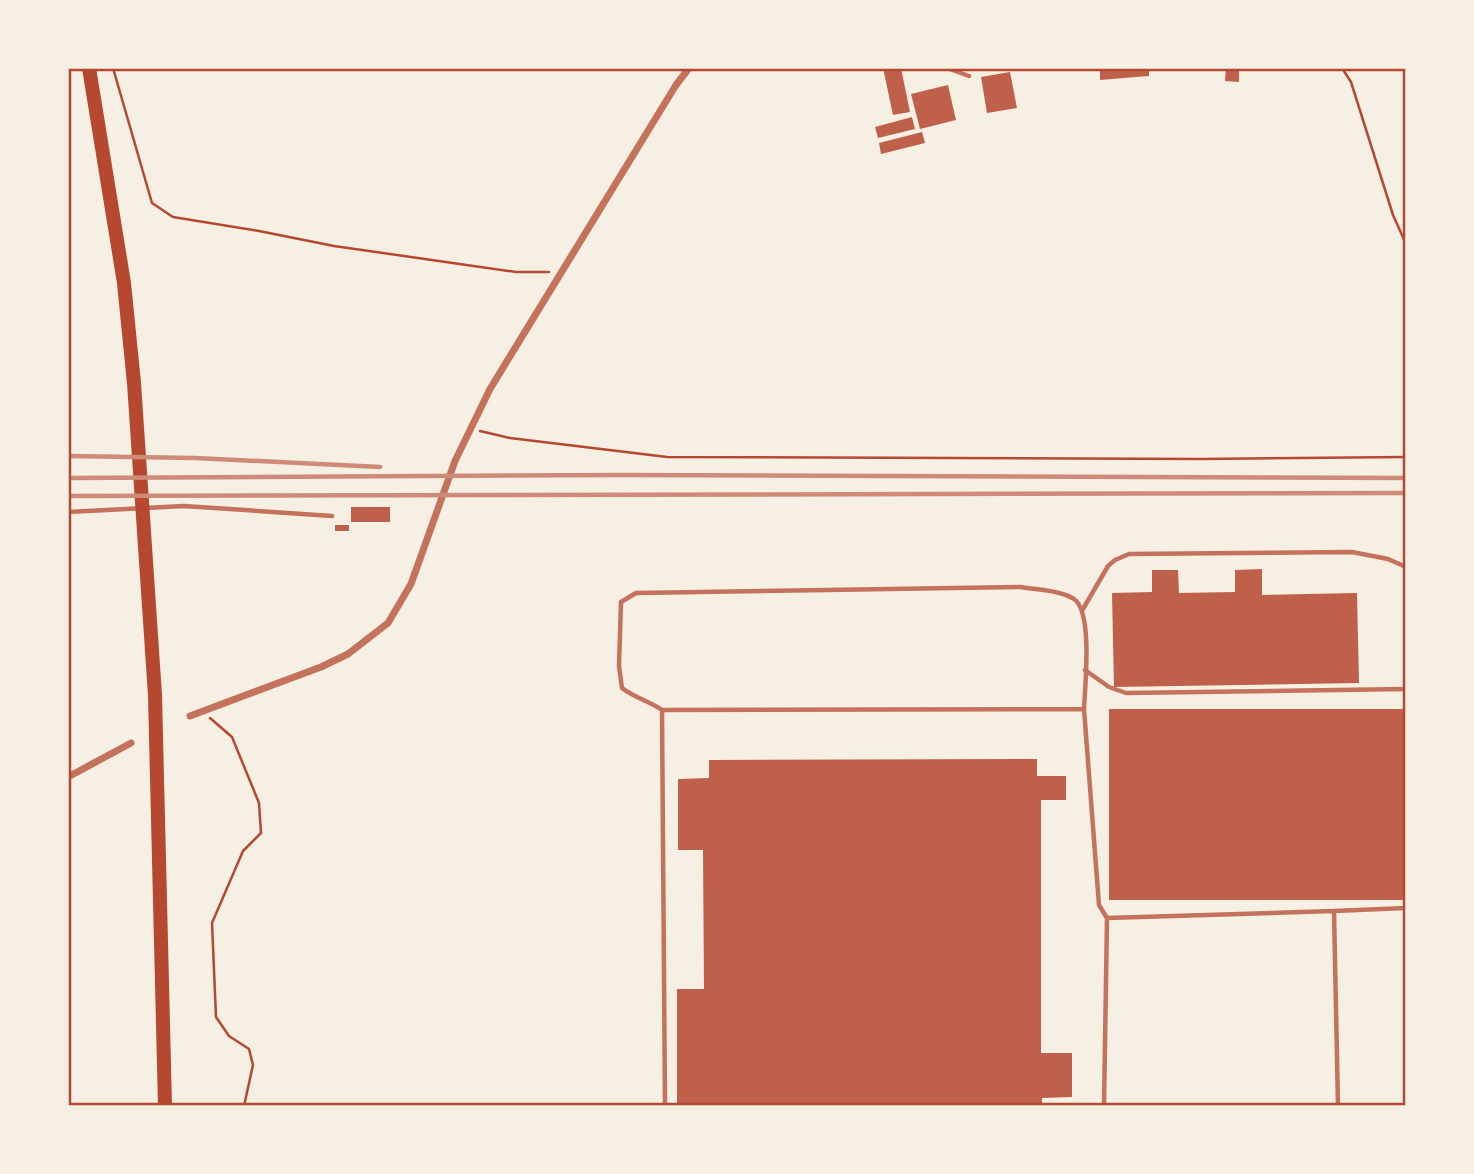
<svg xmlns="http://www.w3.org/2000/svg" width="1474" height="1174" font-family="Signika,sans-serif">
	<style>
		.building { fill: #bf614a }
		.lines { fill: none; stroke-linecap: round; stroke-linejoin: round }
		.path { stroke: #b5482f; stroke-width: 2.5 }
		.service { stroke: #c5725c; stroke-width: 4.5 }
		.minor { stroke: #c5725c; stroke-width: 7 }
		.trunk { stroke: #b5482f; stroke-width: 14 }
		.rail { stroke: #cf8b77; stroke-width: 4.5 }
		.neatline { fill: none; stroke: #b5482f; stroke-width: 2.5 }
	</style>
	<rect width="100%" height="100%" fill="#f6efe4"/>
	<path class="building" d="M883,68H901L910,112L893,115Z
		M1100,68H1149V76L1100,80Z
		M1226,68H1239V82L1225,81Z
		M1010,72L1017,108L987,113L981,77Z
		M948,85L956,120L920,129L911,94Z
		M912,117L915,129L878,138L875,127Z
		M922,132L925,143L881,154L879,143Z
		M351,507H390V522H351Z
		M335,525H349V531H335Z
		M1262,569V595L1357,593L1359,683L1114,687L1112,593L1152,592V570H1178L1179,593L1235,592V570Z
		M1109,709H1406V900H1109Z
		M1037,759V776H1066V800H1041V1053H1072V1097L1042,1098V1106H677V989H704L703,850H678V779L709,778V760Z"/>
	<g class="lines">
		<path class="path" d="M113,68L152,203L173,217L259,231L334,246L516,272H549
			M1342,68L1351,82L1393,215L1406,244
			M480,431L510,438L667,457L1202,459L1406,457
			M210,718L232,737L259,803L261,833L243,851L212,923L216,1017L229,1036L249,1049L253,1065L244,1106"/>
		<path class="service" d="M947,68L969,76
			M68,512L184,506L332,516
			M1083,609L1108,566L1115,560L1129,554L1352,552L1388,559L1406,567
			M1085,670L1109,687L1126,693L1406,689
			M662,710C649,701 635,698 622,688L619,666L621,602L636,593L1021,587C1037,590 1060,590 1074,599C1093,612 1085,686 1084,709
			M1334,911L1406,908
			M665,1106L662,710L1084,709L1099,905L1107,918
			M1104,1106L1107,918L1334,911L1338,1106"/>
		<path class="minor" d="M190,716L321,667L348,654L388,623L411,584L455,461L490,389L676,85L689,68
			M68,777L131,743"/>
		<path class="trunk" d="M89,68L124,283L134,383L155,695L165,1106"/>
		<path class="rail" d="M68,456L195,458L380,467
			M68,478L622,475L1406,478
			M68,496L1406,493"/>
	</g>
	<rect width="1474" height="1174" fill="none" stroke="#f6efe4" stroke-width="140"/>
	<rect x="70" y="70" width="1334" height="1034" class="neatline"/>
</svg>
